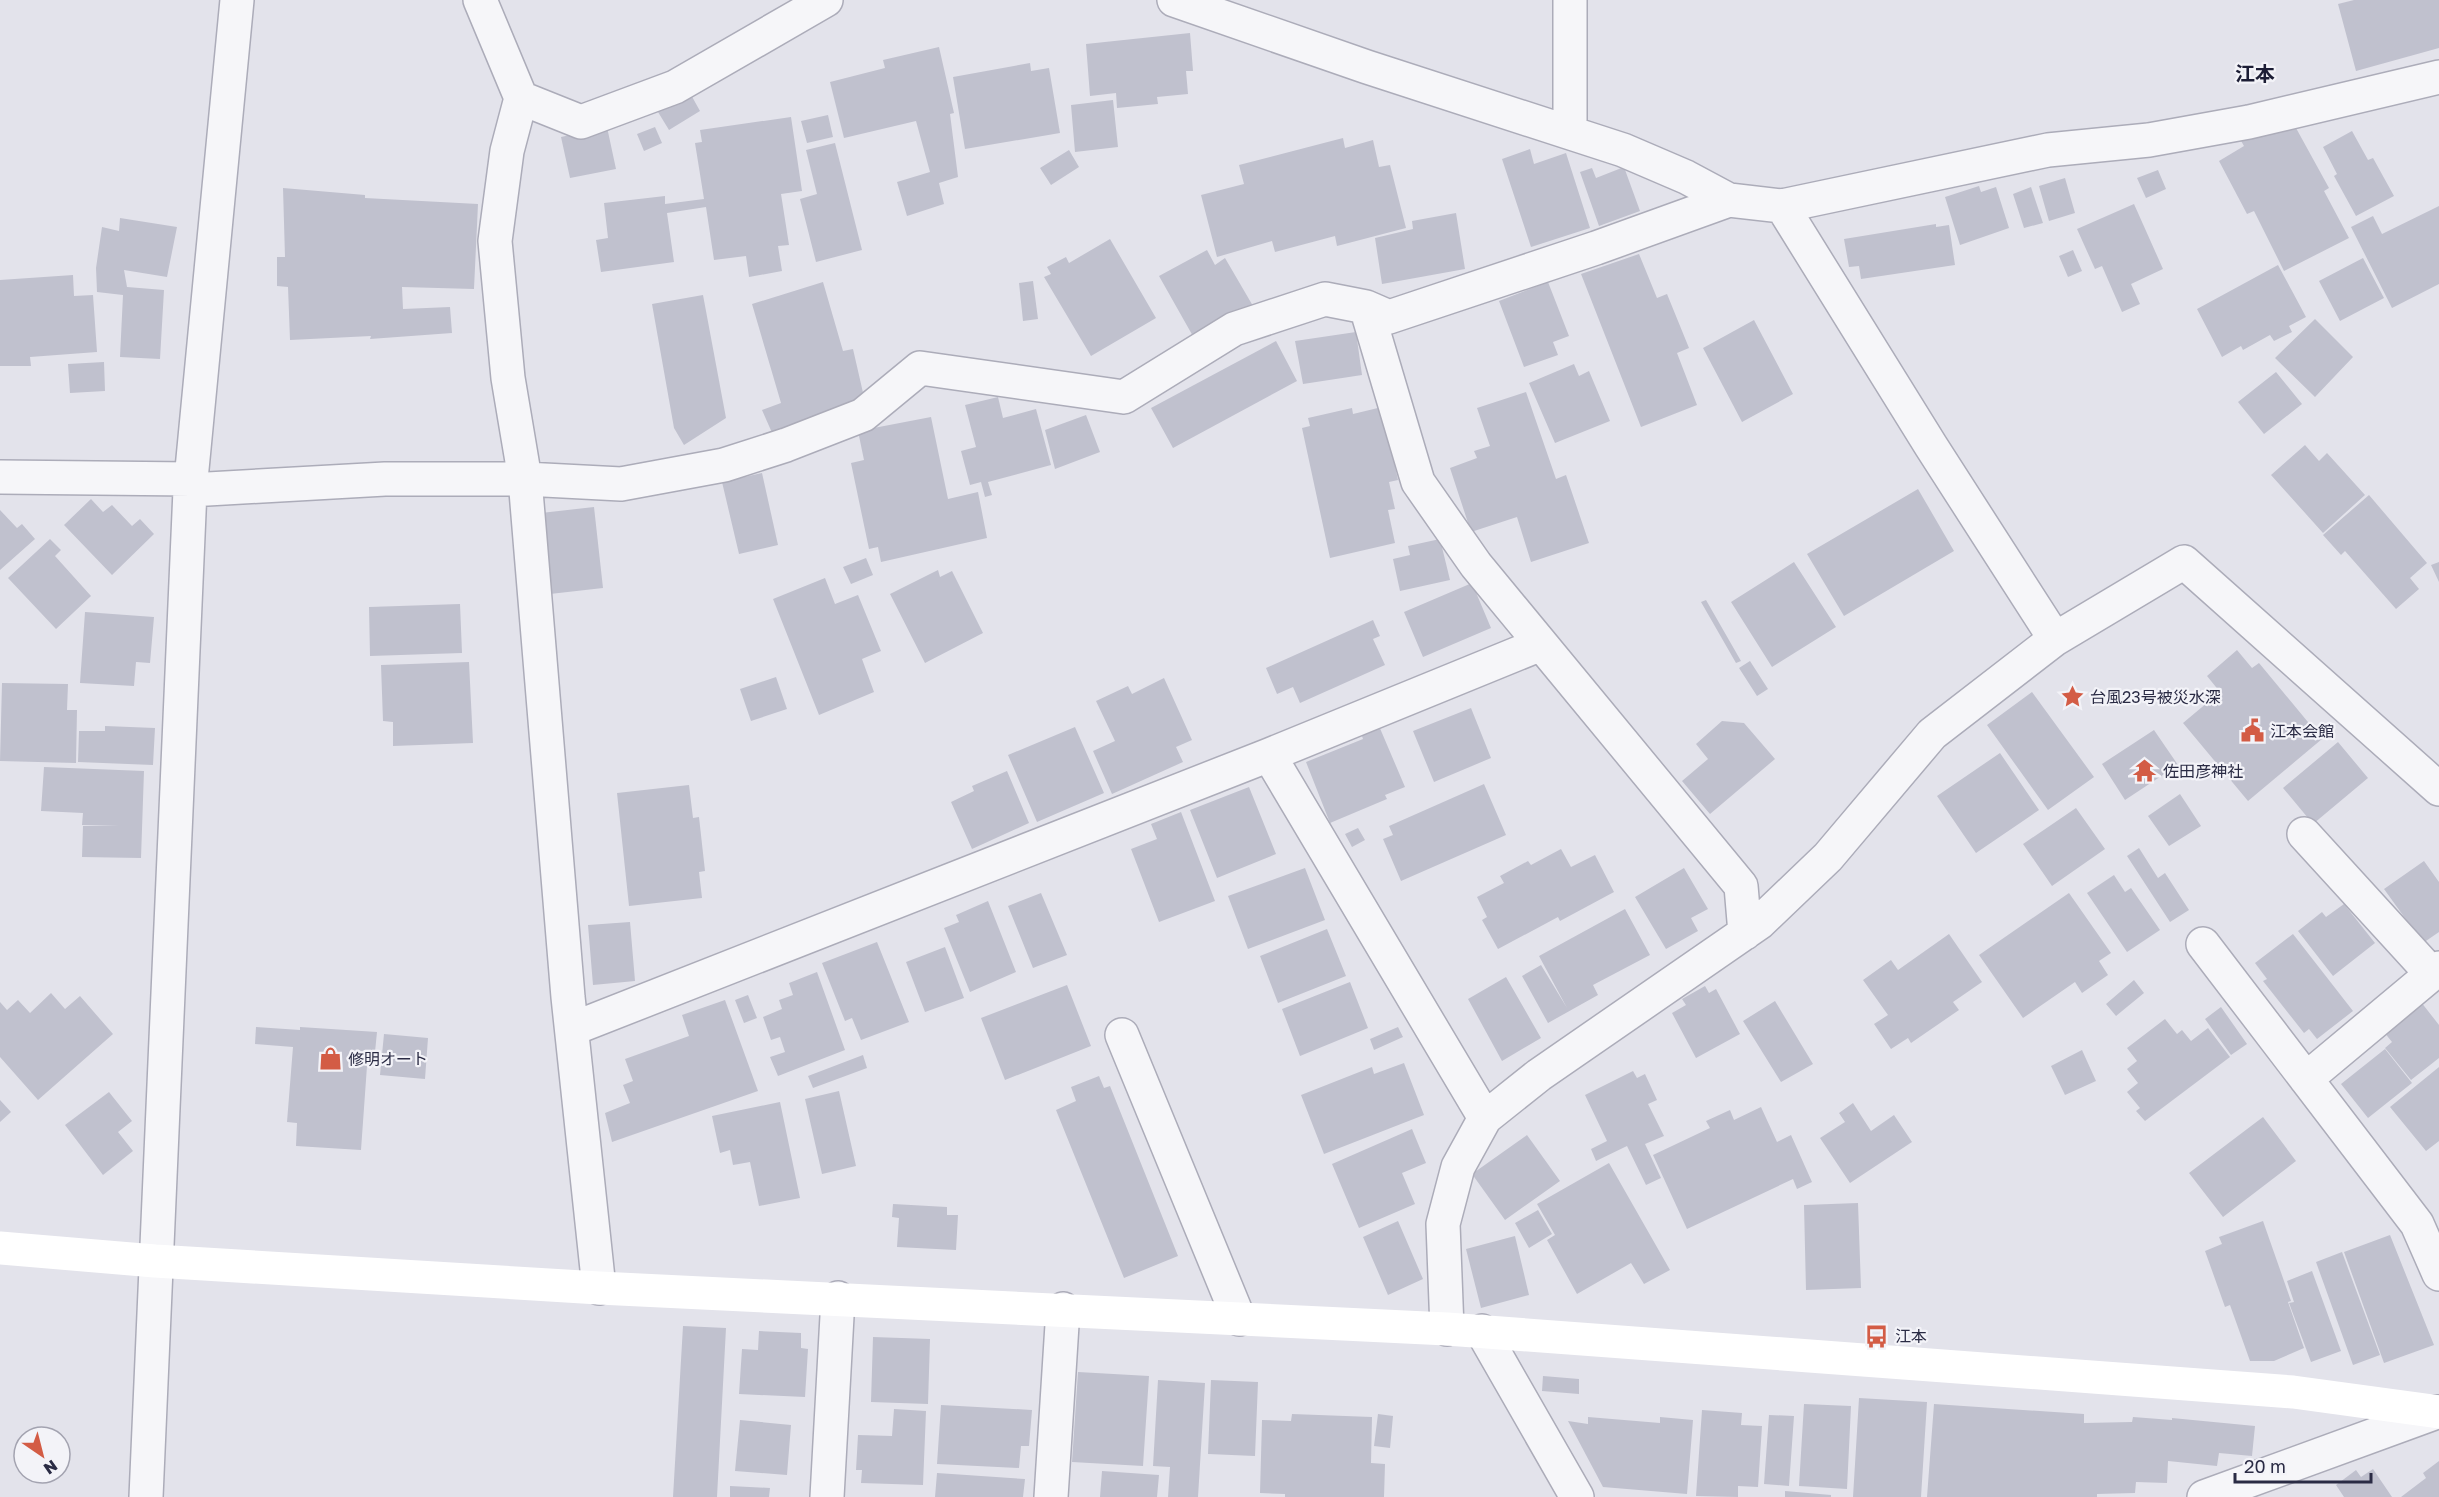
<svg xmlns="http://www.w3.org/2000/svg" width="2439" height="1497" font-family="'Golos Text','Noto Sans JP',sans-serif">
	<style>
		.building { fill: #c0c1ce }
		.lines { fill: none; stroke-linecap: round; stroke-linejoin: round }
		.street-casing { stroke: #acacb9; stroke-width: 36 }
		.street { stroke: #f6f6f9; stroke-width: 33 }
		.secondary { stroke: #fff; stroke-width: 33 }
		.labels { text-anchor: middle; stroke-width: 4.5; stroke-linejoin: round; paint-order: stroke }
		.poi-label { font-size: 16px; fill: #2a2b44; stroke: #f3f3f8; text-anchor: start }
		.quarter-label { font-size: 20px; font-weight: bold; fill: #1c1d35; stroke: #f3f3f8 }
	</style>
	<rect width="100%" height="100%" fill="#e3e3eb"/>
	<path class="building" d="M2354,0H2439V48L2356,71L2338,4Z
		M1190,33L1193,71H1186L1188,94L1157,97L1158,104L1117,108L1116,93L1090,96L1086,44Z
		M939,47L954,113L950,114L958,177L939,183L944,204L907,216L897,182L930,172L916,121L844,138L830,82L885,68L883,60Z
		M1030,63L1031,71L1049,68L1060,133L965,149L953,77Z
		M690,93L700,111L669,130L658,112Z
		M1113,100L1118,147L1075,152L1071,105Z
		M828,115L833,137L807,143L801,121Z
		M791,117L802,191L781,194L789,245L778,246L782,271L749,277L746,256L714,260L706,207L667,213L674,262L601,272L596,240L608,238L604,203L665,196V204L704,199L695,143L702,142L700,130Z
		M607,127L616,169L570,178L561,137Z
		M655,127L662,143L644,151L637,134Z
		M2296,128L2329,188L2324,191L2349,238L2284,271L2254,211L2247,214L2219,161L2244,146L2240,139Z
		M2352,131L2368,160L2373,158L2394,196L2356,216L2334,176L2337,174L2323,147Z
		M1343,138L1345,148L1373,140L1379,167L1390,165L1406,228L1337,246L1335,236L1275,252L1272,241L1217,257L1201,195L1244,184L1239,165Z
		M835,143L862,250L816,262L800,199L817,194L806,150Z
		M1530,149L1534,164L1566,153L1590,228L1531,247L1502,159Z
		M1069,150L1079,167L1051,185L1040,168Z
		M1624,167L1640,211L1599,226L1580,172L1592,168L1596,178Z
		M2158,170L2166,189L2146,198L2137,178Z
		M2065,178L2075,213L2049,221L2039,186Z
		M1979,186L1981,192L1996,187L2009,228L1960,245L1945,197Z
		M2031,187L2043,223L2024,228L2013,194Z
		M283,188L365,195V198L478,204L474,289L402,287L403,309L450,307L452,333L370,339L371,336L290,340L288,287L277,286V257H285Z
		M2134,204L2163,269L2131,284L2140,304L2122,312L2102,266L2095,269L2077,229Z
		M2439,206V284L2392,308L2351,227L2373,216L2382,234Z
		M1456,213L1465,269L1382,284L1375,238L1413,229L1412,221Z
		M120,218L177,227L167,277L124,270L127,287L164,290L160,359L120,357L123,295L97,292L96,268L102,227L119,231Z
		M1936,224V227L1949,225L1955,265L1861,279L1859,266L1849,267L1844,239Z
		M1110,239L1156,318L1091,356L1044,277L1051,274L1047,267L1066,257L1069,263Z
		M1207,250L1215,265L1225,258L1253,306L1194,338L1159,276Z
		M2073,250L2082,271L2068,277L2059,256Z
		M1639,254L1657,298L1667,294L1689,348L1677,353L1697,405L1641,427L1581,274Z
		M2363,258L2384,298L2340,321L2319,281Z
		M2278,265L2306,317L2289,326L2292,332L2274,341L2270,335L2243,350L2241,346L2222,357L2197,309Z
		M73,275L74,296L93,295L97,352L30,357L31,366H0V280Z
		M1033,281L1038,319L1023,321L1019,283Z
		M823,282L843,351L853,349L864,397L773,435L762,410L781,403L752,304Z
		M1548,282L1569,336L1553,342L1558,355L1524,367L1499,301Z
		M703,295L726,418L684,445L674,428L652,304Z
		M2315,319L2353,357L2315,397L2275,358Z
		M1754,320L1793,394L1742,422L1703,348Z
		M1356,332L1362,375L1303,384L1295,341Z
		M1276,341L1297,381L1173,448L1151,408Z
		M104,362L105,391L70,393L68,364Z
		M1574,364L1579,376L1589,371L1610,421L1555,443L1529,383Z
		M2276,372L2302,404L2264,434L2238,402Z
		M1526,392L1556,479L1566,475L1589,543L1531,562L1517,517L1471,532L1450,468L1477,458L1474,451L1490,446L1477,408Z
		M998,397L1003,418L1036,409L1051,465L988,482L992,495L985,497L981,482L970,485L961,451L976,447L965,405Z
		M1382,407L1398,480L1389,482L1395,509L1388,510L1395,543L1330,558L1302,428L1310,426L1308,418L1352,408L1353,414Z
		M1086,415L1100,452L1055,469L1045,430Z
		M931,417L948,499L978,492L987,538L881,562L878,547L869,549L851,463L864,460L858,431Z
		M2305,445L2319,461L2327,453L2365,495L2323,533L2271,475Z
		M762,473L778,545L739,554L722,482Z
		M1918,489L1954,551L1844,616L1807,554Z
		M2369,495L2427,563L2410,578L2419,589L2396,609L2345,551L2341,555L2323,535Z
		M91,499L103,512L112,505L132,526L140,519L154,534L112,575L64,525Z
		M594,507L603,588L550,594L541,513Z
		M0,510L17,528L22,524L35,539L0,570Z
		M50,539L61,550L55,556L91,596L56,629L8,578Z
		M1440,539L1450,580L1400,591L1393,559L1410,555L1408,546Z
		M866,558L873,575L851,584L843,567Z
		M1794,562L1836,627L1772,667L1731,602Z
		M2439,562V582L2431,565Z
		M938,570L940,577L952,571L983,633L925,663L890,594Z
		M825,578L835,604L858,595L881,651L862,659L874,692L819,715L773,599Z
		M1472,583L1491,628L1423,657L1404,612Z
		M1706,600L1741,661L1736,663L1701,602Z
		M460,604L462,653L370,656L369,607Z
		M85,612L154,617L150,663L136,662L134,686L80,683Z
		M1373,620L1380,636L1373,639L1385,665L1300,703L1293,687L1277,694L1266,668Z
		M2237,650L2252,668L2259,663L2322,739L2248,801L2183,723L2220,692L2207,676Z
		M1750,661L1768,689L1757,696L1739,668Z
		M469,662L473,743L393,746V722L383,721L381,665Z
		M776,677L787,709L751,721L740,689Z
		M1164,678L1192,740L1176,747L1183,762L1112,794L1093,751L1115,741L1096,701L1128,686L1132,694Z
		M2,683L68,684L67,710H77L76,763L0,761Z
		M2032,692L2094,777L2048,810L1987,725Z
		M1471,708L1491,758L1434,782L1413,731Z
		M1722,721L1744,723L1775,759L1710,814L1682,781L1708,759L1696,744Z
		M105,726L155,728L153,765L78,762L79,731H105Z
		M1379,726L1405,787L1385,795L1387,799L1330,823L1306,762L1363,739L1361,733Z
		M1075,727L1104,793L1037,822L1008,755Z
		M2154,730L2178,765L2125,800L2102,764Z
		M2338,742L2368,778L2313,824L2283,788Z
		M2000,753L2039,810L1976,853L1937,796Z
		M44,767L144,771L141,858L82,857L83,826H119L82,825L83,813L41,811Z
		M1007,771L1029,823L972,849L951,802L974,791L972,786Z
		M1484,784L1506,835L1401,881L1383,839L1393,835L1389,826Z
		M689,785L693,818L699,817L705,871L699,872L702,898L629,906L617,793Z
		M1249,787L1276,854L1217,878L1190,810Z
		M2180,794L2201,826L2169,846L2148,816Z
		M2076,808L2105,849L2052,886L2023,844Z
		M1181,812L1215,901L1159,922L1131,849L1157,839L1151,824Z
		M1358,828L1365,840L1352,847L1345,834Z
		M2139,848L2158,878L2165,873L2189,910L2170,922L2127,856Z
		M1561,849L1571,867L1595,855L1614,892L1560,921L1558,917L1498,949L1482,920L1487,917L1477,897L1504,883L1500,876L1528,861L1531,865Z
		M2424,861L2439,882V932L2423,943L2384,889Z
		M1305,868L1325,920L1248,949L1228,896Z
		M1684,868L1708,909L1691,918L1698,931L1666,949L1635,897Z
		M2114,875L2125,892L2131,888L2160,930L2127,952L2087,893Z
		M1041,893L1067,955L1033,968L1008,906Z
		M2069,893L2111,953L2099,961L2108,975L2082,993L2075,982L2023,1018L1979,955Z
		M988,901L1016,972L970,992L944,928L959,922L956,915Z
		M2344,904L2375,943L2333,976L2298,931L2322,912L2326,917Z
		M1625,909L1650,955L1593,985L1598,995L1548,1023L1522,976L1541,965L1567,1008L1539,956Z
		M630,922L635,981L593,985L588,925Z
		M1327,929L1346,976L1278,1003L1260,956Z
		M1949,934L1982,982L1953,1002L1959,1010L1911,1043L1908,1038L1891,1049L1874,1024L1888,1015L1863,980L1891,960L1898,970Z
		M2293,934L2353,1011L2317,1039L2309,1029L2304,1033L2263,981L2267,979L2255,963Z
		M877,942L909,1022L861,1040L852,1018L845,1021L822,963Z
		M945,947L964,998L925,1012L906,962Z
		M817,972L845,1050L778,1076L770,1057L785,1052L780,1037L771,1040L763,1017L782,1009L779,1000L793,995L789,983Z
		M1506,977L1541,1038L1502,1061L1468,999Z
		M2134,980L2144,993L2116,1016L2106,1004Z
		M1350,982L1368,1028L1300,1056L1282,1009Z
		M1067,985L1091,1046L1005,1080L981,1018Z
		M1705,986L1709,993L1716,989L1740,1034L1696,1058L1672,1013L1686,1005L1682,999Z
		M51,993L65,1009L80,996L113,1034L38,1100L0,1057V1002L7,1010L18,1000L30,1013Z
		M748,995L757,1018L744,1023L735,1000Z
		M725,1000L758,1091L612,1142L605,1113L630,1103L623,1085L633,1081L625,1059L689,1036L682,1015Z
		M1775,1001L1813,1064L1781,1082L1743,1021Z
		M2421,1002L2439,1025V1058L2411,1080L2385,1048L2392,1042L2384,1032Z
		M2221,1007L2247,1044L2231,1055L2205,1019Z
		M2165,1019L2177,1034L2182,1030L2191,1041L2208,1028L2230,1057L2145,1121L2136,1111L2140,1108L2127,1092L2138,1083L2127,1069L2137,1061L2127,1048Z
		M256,1027L300,1030V1027L377,1032L375,1052H368L361,1150L296,1146L297,1123L287,1122L293,1047L255,1044Z
		M1398,1027L1403,1037L1374,1050L1370,1039Z
		M384,1034L428,1038L425,1079L380,1075Z
		M2385,1049L2412,1083L2368,1118L2341,1084Z
		M2082,1050L2096,1081L2065,1095L2051,1066Z
		M863,1055L867,1068L813,1088L808,1076Z
		M1404,1063L1424,1115L1324,1154L1301,1095L1372,1067L1374,1074Z
		M2439,1067V1141L2426,1151L2390,1107Z
		M1633,1071L1637,1078L1645,1074L1657,1100L1648,1104L1664,1136L1645,1144L1661,1178L1646,1185L1627,1146L1596,1161L1591,1149L1607,1141L1585,1095Z
		M1099,1076L1104,1088L1110,1086L1178,1256L1124,1278L1056,1110L1076,1101L1071,1087Z
		M839,1091L856,1166L822,1174L805,1099Z
		M109,1092L132,1121L118,1132L133,1151L103,1175L65,1125Z
		M0,1100L11,1112L0,1122Z
		M780,1102L800,1198L759,1206L750,1162L733,1165L730,1150L720,1153L712,1116Z
		M1853,1103L1871,1131L1894,1115L1912,1142L1850,1183L1820,1138L1845,1122L1839,1113Z
		M1761,1107L1777,1142L1791,1135L1812,1182L1797,1189L1793,1179L1687,1229L1653,1155L1710,1128L1706,1121L1730,1110L1734,1120Z
		M2263,1117L2296,1161L2223,1217L2189,1173Z
		M1412,1129L1426,1163L1402,1173L1415,1204L1359,1228L1332,1164Z
		M1527,1135L1560,1181L1505,1220L1472,1174Z
		M1609,1163L1670,1270L1644,1284L1631,1263L1577,1294L1547,1240L1555,1235L1537,1204Z
		M1858,1203L1861,1288L1806,1290L1804,1205Z
		M893,1204L947,1207V1215H958L956,1250L897,1247L899,1218L892,1217Z
		M1538,1210L1552,1234L1529,1248L1515,1223Z
		M1398,1221L1423,1279L1388,1295L1363,1237Z
		M2263,1221L2291,1301L2288,1302L2304,1348L2274,1361H2250L2230,1305L2225,1307L2205,1251L2222,1244L2219,1237Z
		M2390,1235L2434,1345L2384,1363L2344,1252Z
		M1515,1236L1529,1295L1481,1308L1466,1249Z
		M2342,1252L2380,1355L2353,1365L2316,1262Z
		M2312,1271L2341,1351L2311,1362L2289,1303L2294,1302L2287,1281Z
		M683,1326L726,1328L717,1497H673Z
		M759,1331L801,1333V1348L808,1349L805,1397L739,1394L742,1349L758,1350Z
		M873,1337L930,1339L928,1404L871,1402Z
		M1078,1372L1149,1376L1143,1466L1072,1462Z
		M1543,1376L1579,1379V1394L1542,1391Z
		M1158,1380L1205,1383L1198,1497H1168L1170,1467L1153,1466Z
		M1211,1380L1258,1382L1255,1456L1208,1454Z
		M1859,1398L1927,1402L1921,1497H1853Z
		M1804,1404L1851,1406L1847,1489L1799,1486Z
		M1934,1404L2084,1414V1423L2132,1422L2133,1417L2172,1420V1418L2255,1426L2252,1456L2219,1453L2217,1466L2168,1461L2167,1483L2136,1482L2135,1493L2097,1494V1497H1927Z
		M941,1405L1032,1410L1029,1446H1021L1019,1468L937,1464Z
		M894,1409L926,1411L923,1485L861,1483L862,1470H856L858,1435L892,1436Z
		M1702,1410L1742,1413L1741,1425L1762,1426L1758,1487L1738,1486V1497L1696,1496Z
		M1292,1414L1372,1417L1371,1463L1385,1464L1384,1497H1285V1494L1260,1493L1262,1420L1291,1421Z
		M1378,1414L1393,1416L1390,1448L1374,1446Z
		M1769,1415L1794,1416L1789,1486L1764,1484Z
		M1588,1417L1660,1423V1417L1693,1420L1687,1494L1603,1487L1568,1421L1588,1424Z
		M740,1420L791,1425L787,1475L735,1471Z
		M2439,1461V1497H2401L2426,1478L2423,1473Z
		M2373,1469L2392,1497H2344L2336,1485L2356,1470L2361,1477Z
		M1102,1471L1159,1475L1157,1497H1100Z
		M937,1473L1025,1479L1023,1497H935Z
		M730,1486L770,1488L769,1497H730Z
		M1785,1491L1831,1495V1497H1785Z"/>
	<g class="lines">
		<defs>
			<path id="street" d="M480,0L521,98L507,151L495,241L508,378L525,479L568,997L599,1288
				M1174,0L1367,67L1623,150L1686,177L1729,200L1782,206L2048,150L2149,140L2249,122L2439,77
				M521,98L581,122L675,87L826,0
				M1570,131V0
				M1782,206L1931,446L2055,639
				M1366,307L1418,482L1476,565L1741,886L1745,933
				M0,477L191,479
				M190,490L385,479H525L621,484L724,465L786,445L863,415L920,368L1124,397L1234,329L1325,299L1366,307L1389,317L1596,248L1729,200
				M1269,755L1485,1118
				M2304,834L2432,974
				M2203,944L2417,1224L2439,1274
				M572,1029L1269,755L1541,644
				M1122,1035L1239,1319
				M2306,1079L2439,968
				M1447,1329L1443,1224L1458,1167L1485,1118L1539,1075L1759,923L1828,857L1932,734L2055,639L2184,562L2439,789
				M1482,1331L1577,1497
				M146,1497L190,490L237,0
				M827,1497L838,1298
				M1051,1497L1063,1309
				M2204,1497L2437,1412"/>
		</defs>
		<use href="#street" class="street-casing"/>
		<use href="#street" class="street"/>
		<path class="secondary" d="M0,1248L155,1261L599,1288L1447,1329L2293,1392L2439,1412"/>
	</g>
	<defs>
		<symbol id="sight-bare" viewBox="-9 -9 18 18"><path d="M0-6L1.8-2.2L6-1.7L2.9 1.2L3.7 5.4L0 3.3L-3.7 5.4L-2.9 1.2L-6-1.7L-1.8-2.2Z" fill="#d35c45" stroke="#f3f3f8" stroke-width="2.5" paint-order="stroke"/></symbol>
		<symbol id="civic-bare" viewBox="-9 -9 18 18"><path d="M-.6-6.5H3V-4.5H.6V-3L4-1V1h2V6H-6V1h2V-1L-.6-3ZM-1.2 2.5V6h2.4V2.5Z" fill="#d35c45" stroke="#f3f3f8" stroke-width="2.5" paint-order="stroke"/></symbol>
		<symbol id="temple-bare" viewBox="-9 -9 18 18"><path d="M0-6L5-2H3V0L6.5 2.5H4V6H1.5V3h-3V6H-4V2.5H-6.5L-3 0V-2H-5Z" fill="#d35c45" stroke="#f3f3f8" stroke-width="2.5" paint-order="stroke"/></symbol>
		<symbol id="shop-bare" viewBox="-9 -9 18 18"><path d="M-5-2.5h2.3a2.7 3.5 0 0 1 5.4 0H5L5.5 6h-11ZM-1.5-2.5h3a1.5 2.3 0 0 0-3 0Z" fill="#d35c45" stroke="#f3f3f8" stroke-width="2.5" paint-order="stroke"/></symbol>
		<symbol id="bus-bare" viewBox="-9 -9 18 18"><path d="M-5-6H5V4H4V6H2V4H-2V6H-4V4H-5ZM-3.5-4V0h7V-4ZM-3.5 1.2v1.5H-2V1.2ZM2 1.2v1.5H3.5V1.2Z" fill="#d35c45" stroke="#f3f3f8" stroke-width="2.5" paint-order="stroke"/></symbol>
	</defs>
	<g fill-rule="evenodd">
		<use href="#sight-bare" x="2056" y="680" width="33" height="33"/>
		<use href="#civic-bare" x="2236" y="714" width="33" height="33"/>
		<use href="#temple-bare" x="2128" y="754" width="33" height="33"/>
		<use href="#shop-bare" x="314" y="1042" width="33" height="33"/>
		<use href="#bus-bare" x="1860" y="1320" width="33" height="33"/>
	</g>
	<g class="labels">
		<g class="poi-label">
			<text x="2090" y="703">台風23号被災水深</text>
			<text x="2270" y="737">江本会館</text>
			<text x="2163" y="777">佐田彦神社</text>
			<text x="348" y="1065">修明オート</text>
			<text x="1895" y="1342">江本</text>
		</g>
		<g class="quarter-label">
			<text x="2255" y="81">江本</text>
		</g>
	</g>
	<g transform="translate(42 1455) rotate(145)"><circle r="28" fill="#f3f3f8" stroke="#a3a3b0" stroke-width="1.5"/>
	<path d="M0-4.5L10 22L0 15L-10 22Z" fill="#d35c45"/>
	<text y="-9" font-size="16" font-weight="bold" text-anchor="middle" fill="#2a2b44">N</text>
	</g>
	<path d="M2235 1473v9h136v-9" fill="none" stroke="#2a2b44" stroke-width="3"/>
	<text x="2244" y="1473" font-size="18" fill="#2a2b44" stroke="#f3f3f8" stroke-width="4.5" paint-order="stroke">20 m</text>
</svg>
